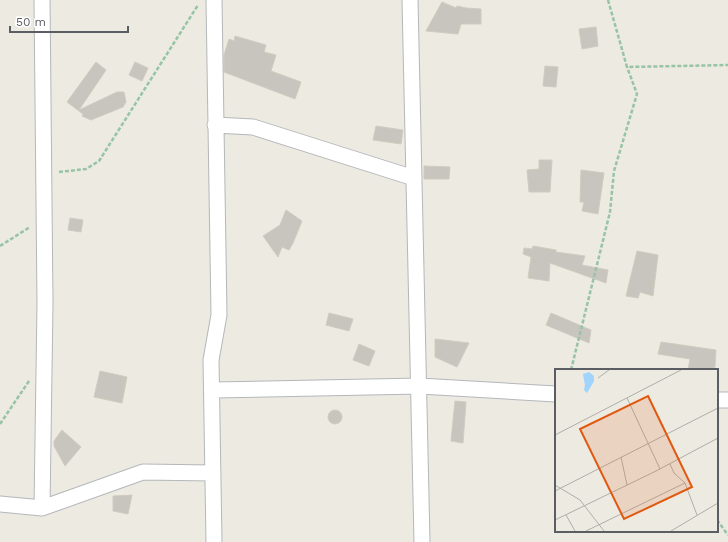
<svg xmlns="http://www.w3.org/2000/svg" width="728" height="542" font-family="'Work Sans',sans-serif">
	<style>
		.building { fill: #c8c4be; stroke: #d1ccbf }
		.lines { fill: none; stroke-linecap: round; stroke-linejoin: round }
		.minor-casing { stroke: #b4b7bb; stroke-width: 17 }
		.path { stroke: #97c4a4; stroke-width: 2.5; stroke-dasharray: 4 2; stroke-linecap: butt }
		.minor { stroke: #fff; stroke-width: 15 }
		.inset-road { fill: none; stroke: #aeaeaa; stroke-width: 1 }
		.view { fill: #e15910; fill-opacity: 0.15; stroke: #e15910; stroke-width: 2 }
		.inset-edge { fill: none; stroke: #5a5d62; stroke-width: 2 }
	</style>
	<rect width="100%" height="100%" fill="#eceae1"/>
	<path class="building" d="M442,2L456,8L457,6L466,8L481,9V24H461L458,34L426,31Z
		M596,27L598,46L582,49L579,29Z
		M235,36L266,45L264,52L276,55L271,71L301,82L295,99L224,72V55L229,39L234,41Z
		M96,62L106,70L79,110L117,92H124L126,102L123,107L91,120L82,116L83,114L67,102Z
		M135,62L148,68L142,81L129,75Z
		M545,66L558,67L556,87L543,86Z
		M376,126L403,130L401,144L373,140Z
		M539,160H552L550,192H529L527,170L539,169Z
		M424,166L450,167L449,179H424Z
		M581,170L604,173L598,214L582,211L584,202H580Z
		M286,210L302,221L293,243L289,250L282,247L278,257L263,236L280,225Z
		M70,218L83,220L81,232L68,230Z
		M533,246L556,250V252L585,256L582,265L608,270L606,283L550,263L549,281L528,278L531,257L523,254L524,248L532,249Z
		M637,251L658,255L653,296L640,292L638,298L626,296Z
		M329,313L353,319L349,331L326,325Z
		M551,313L591,330L589,343L546,325Z
		M435,339L469,343L457,367L435,357Z
		M661,342L716,350L715,367L713,370H688L690,359L658,354Z
		M359,344L375,351L369,366L353,360Z
		M100,371L127,377L122,403L94,397Z
		M455,401L466,402L463,443L451,441Z
		M328 417a7 7 0 1 1 14 0a7 7 0 1 1-14 0Z
		M62,430L81,447L65,466L54,446V441Z
		M132,495L128,514L113,511V496Z"/>
	<g class="lines">
		<defs>
			<path id="minor" d="M214,0L219,315L211,360L214,542
				M410,0L422,542
				M215,125L253,127L414,178
				M213,390L420,386L556,394
				M717,400H728
				M0,504L42,508L143,472L213,473
				M42,508L45,303L42,0"/>
		</defs>
		<use href="#minor" class="minor-casing"/>
		<path class="path" d="M608,0L627,67L728,65
			M59,172L86,169L99,161L198,5
			M0,246L30,227
			M571,370L610,212L614,171L637,94L627,67
			M0,424L29,381
			M717,520L728,535"/>
		<use href="#minor" class="minor"/>
	</g>
	<g transform="translate(555 369)">
		<rect width="163" height="163" fill="#eceae1"/>
		<path d="M34,3L39,7V12L32,24L29,21L30,16L28,5Z" fill="#a0d4fd"/>
		<path class="inset-road" d="M43,9L54,1M72,29L105,100M0,66L126,1M66,88L72,116M115,95L119,104L130,114L142,146M0,116L25,131L49,162M0,122L163,39M11,146L20,162M0,151L101,102L163,69M31,162L130,114M116,162L163,134"/>
		<path class="view" d="M93,27L137,118L69,150L25,60Z"/>
		<rect width="163" height="163" class="inset-edge"/>
	</g>
	<path d="M10 26v6h118v-6" fill="none" stroke="#5a5d62" stroke-width="2"/>
	<text x="16" y="26" font-size="12" fill="#5a5d62" stroke="#ffffff" stroke-width="3" paint-order="stroke">50 m</text>
</svg>
